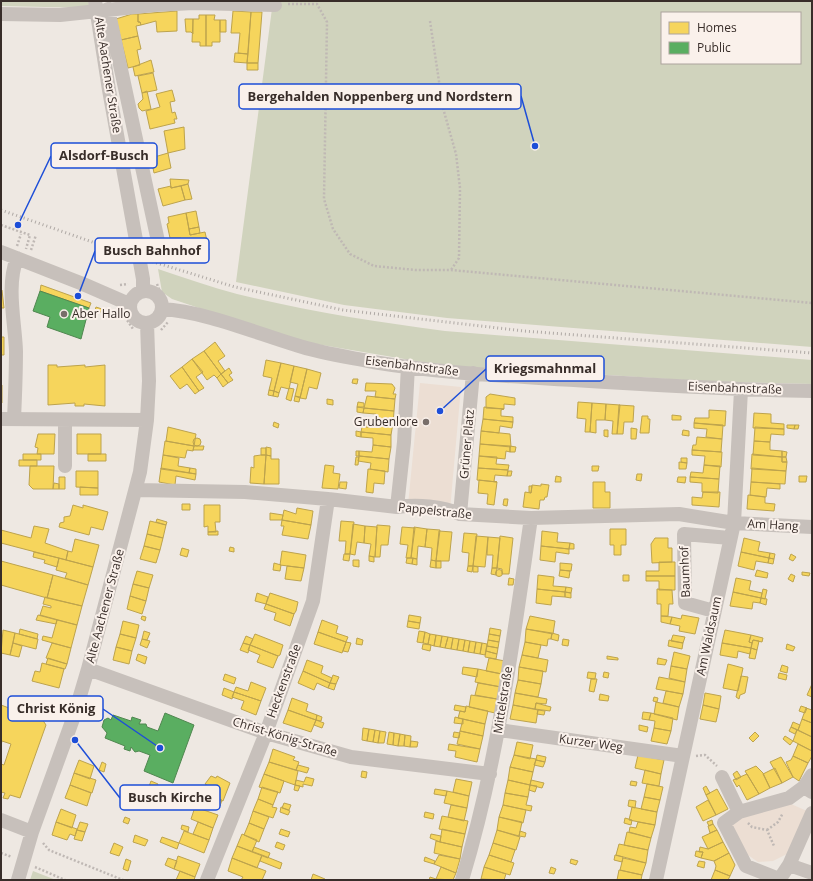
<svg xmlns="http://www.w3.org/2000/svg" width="813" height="881" font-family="'Open Sans',sans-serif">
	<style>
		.green { fill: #d0d3bd; fill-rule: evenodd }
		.plaza { fill: #ecded3 }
		.homes { fill: #f6d55c; stroke: #bda34d }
		.public { fill: #5aae61; stroke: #508750 }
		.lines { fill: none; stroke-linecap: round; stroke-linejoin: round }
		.path { stroke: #bfb8b4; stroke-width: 2.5; stroke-dasharray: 2 2; stroke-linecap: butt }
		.minor { stroke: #c7c0bb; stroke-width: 14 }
		.rail { stroke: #afa9a5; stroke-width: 3; stroke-dasharray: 1 3; stroke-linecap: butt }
		.poi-dot { fill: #786e6a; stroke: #faf1eb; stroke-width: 1.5 }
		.labels { text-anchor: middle; stroke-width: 4; stroke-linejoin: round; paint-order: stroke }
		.street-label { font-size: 12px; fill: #382d29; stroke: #faf1eb }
		.poi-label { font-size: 12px; fill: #382d29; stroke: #faf1eb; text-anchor: start }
		.leader { fill: none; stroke: #1d4ed8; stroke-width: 1.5 }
		.callout-dot { fill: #1d4ed8; stroke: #faf1eb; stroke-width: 1.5 }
		.callout { fill: #faf1eb; stroke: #1d4ed8; stroke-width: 1.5 }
		.callout-label { font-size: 13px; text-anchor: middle; font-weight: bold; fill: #382d29 }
	</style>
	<rect width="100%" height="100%" fill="#eee8e2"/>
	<path class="green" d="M1,1H88L90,8L1,6Z
		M273,1H812V347L447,318L344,305L236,282ZM662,13H800V63H662Z
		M158,269C185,278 211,287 237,294C306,311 375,322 445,331L812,360V384L699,381L562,372L475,368L416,361L316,344L277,334L172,299L162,292Z
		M33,871L56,880H30Z"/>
	<path class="plaza" d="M420,383L461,387L450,510L408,505Z
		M791,804L807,811L787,854L773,861L758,862L745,853L731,826L742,816Z"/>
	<path class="homes" d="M177,11V31L157,32L156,21L141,25L140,22H138V14Z
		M233,11L251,12L248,54L238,53L240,33H231Z
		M251,12H262L258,63H247Z
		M132,14H138V22H140L141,25L136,26L138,36L121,40L116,19Z
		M199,15H206V46H200V42H192L193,19H199Z
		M206,15H215L214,20H220V42H212V46H206Z
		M185,19H193V34L191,32H186Z
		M220,20H226V32H220Z
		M138,36L141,49L137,50L140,65L128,68L121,40Z
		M235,53L248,54L247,63L234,62Z
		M151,60L154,72L135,76L133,67Z
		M247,63H258V70H247Z
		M153,73L157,90L142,93L138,76Z
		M172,90L175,101L170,102L172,113L175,112L177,119H174L175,123L150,129L146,111L160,107L156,94Z
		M147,91L151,109L142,111L139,108L138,104L143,99L142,93Z
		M184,127L185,149L168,153L164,131Z
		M168,153L171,168L154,173L151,158Z
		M170,179L189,180L188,184L171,188Z
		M188,184L192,199L185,200L181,186Z
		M171,186V188L181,186L185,200L163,206L158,189Z
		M196,211L199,227L189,229L186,213Z
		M186,213L190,235L205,232L209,250L201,251L183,246L181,238H170L167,224L169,223L168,217Z
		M199,227L200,233L190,235L189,229Z
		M41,285L91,303L89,308L40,291Z
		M1,290H2L4,308H1Z
		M96,307L102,309L101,312L95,310Z
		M1,337H4V355H1Z
		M215,342L225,356L218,361L225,371L221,374L204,351Z
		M204,351L221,374L217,378L214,375L207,380L192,359Z
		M192,359L203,372L196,377L204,388L199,391L182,367Z
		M266,360L281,363L274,391L269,390L272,378L263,376Z
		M281,363L294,366L289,389L281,387L279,393L274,391Z
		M48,365H57V367L85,365V367L105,365V406L84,404V406H75V403L48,405Z
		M294,366L307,369L300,398L295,396L298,384L290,382Z
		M182,367L199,391L195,394L187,384L180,389L170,376Z
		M229,368L232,373L229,375L233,380L228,383L221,374Z
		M307,369L321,373L317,389L309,387L306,399L300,398Z
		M221,374L228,383L223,387L217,378Z
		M353,379H358L357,384L352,383Z
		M366,383L392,384L395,388L393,394H396L395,399L375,397L376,391H365Z
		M1,385H2V403H1Z
		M289,388L294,389L291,401L286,399Z
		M269,390L274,391L273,396L268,395Z
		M274,391L279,393L278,397L273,396Z
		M490,394L515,398V405L504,404V409L486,408V397Z
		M295,396L300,397L299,402L294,401Z
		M367,396L395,399L394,411L364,408Z
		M327,399L333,400V405L327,404Z
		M358,402L364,403V407H357Z
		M578,402L592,403L590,432H585L586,419L577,418Z
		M592,403L606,404L605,420H596V433L590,432Z
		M606,404L620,405L617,434H612L613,421L605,420Z
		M619,405L634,406L633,422H624L623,434H617Z
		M357,407L364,408L363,413L357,412Z
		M484,407L504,409L501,410V416L513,417V422L483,419Z
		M364,408L394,411L393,423L375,421L376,414L363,413Z
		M709,410L726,411L725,426L694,423L695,418H709Z
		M754,413L771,414V423L784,424V429L753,428Z
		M672,415L681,416V420H672Z
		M642,416H648V419H650L649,433H640Z
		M483,419L513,422L512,428L500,426L499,433L481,431Z
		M369,421L393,423L391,435L361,432L362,427H369Z
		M274,422L279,424L278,428L273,426Z
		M363,422L369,423V427H363Z
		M694,423L723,425L722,439L706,437L707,429L694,428Z
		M787,425H795L794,429L787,428Z
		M795,425H799L798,429H794Z
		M168,427L196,434L194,446L166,441Z
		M755,427L784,429V435L771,434L770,442L754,441Z
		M631,428L637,429L636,439H631Z
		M604,430H608V437L604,436Z
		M683,430L689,431V436L682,435Z
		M356,431L361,432V437L356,436Z
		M481,431L510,434L511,447L480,444Z
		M361,432L391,435V447L373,445V438L361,437Z
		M38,434H55L54,454H37L38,448L35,447Z
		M77,434H101V454H77Z
		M697,437L722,439L721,452L692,450L693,445H696Z
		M193 442a4 4 0 1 1 8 0a4 4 0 1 1-8 0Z
		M165,441L194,446L193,451L187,450L185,458L163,455Z
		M754,441L770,442V450L782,451V457L753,455Z
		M480,444L510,446V452L506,451L505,459L479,456Z
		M373,445L391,447L389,459L359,456V451L372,452Z
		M194,446H204L203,450H193Z
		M510,446L516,447L515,452H510Z
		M266,447L271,448V456L266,455Z
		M261,448H266V455H261Z
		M692,450L722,452L721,467L704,465L705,456L692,455Z
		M356,451H359V456H356Z
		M782,451L787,452L786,457H782Z
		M23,454H41V460H23Z
		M88,454H106V461H88Z
		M752,454L782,457V462H787L786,471L751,469Z
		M163,455L179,458L178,466L190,468L189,473L161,469Z
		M261,455H266L264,484L250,483L251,467L254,468V456Z
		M266,455L271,456V459H279V484H264Z
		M359,456L389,459L388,472L370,469L371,463L358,461Z
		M479,456L497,457L496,464L509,465L508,470L478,468Z
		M356,457H359L358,465H355Z
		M782,457H786L787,462H782Z
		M681,458H687V463L681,462Z
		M19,460H37V466H19Z
		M679,462L687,463L686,469H679Z
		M325,465L334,466L333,473L340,474L338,489L322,488Z
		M704,465L720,466L719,479L690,477L691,472L703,473Z
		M30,466H54L53,489H33L29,485Z
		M592,466H599L598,471H592Z
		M161,468L196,474L195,480L176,476L175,485L159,482Z
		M190,468L196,469V474L189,473Z
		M478,468L508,470L507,476L495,475L494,481L497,482L477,480Z
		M752,468L786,471L785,484L751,482Z
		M368,469L385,471L384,484L374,483L373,493L366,492Z
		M76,471H98V488L76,487Z
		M508,471H512L511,476H507Z
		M637,474H642L641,481L636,480Z
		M556,476L561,477V482H555Z
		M799,476H807L806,482H799Z
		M59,477H65V489H59Z
		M678,477H686L685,483L677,482Z
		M690,477L719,479L718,493L702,492V483L690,482Z
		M479,480L497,482L494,505L487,504L488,494L478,493Z
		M340,482H347L346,489L339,488Z
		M593,482H605V492H610V508H593Z
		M751,482L780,484V489L767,488L766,497L750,495Z
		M54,483L59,484V489H53Z
		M541,484L549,485L547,497H545L544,500H540L539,509L523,507L525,492L531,493L532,485L541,486Z
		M529,486H532L531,493L529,492Z
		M80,487L98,488V495H80Z
		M703,492H720L719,507L692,505V497L702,498Z
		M748,495L765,497V503L775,504L774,511L747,509Z
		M504,499H508L507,506L503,505Z
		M182,504H190V510H182Z
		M73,505L83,508V505L108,512L103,530L91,527L89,535L59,527L60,523L64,522V517L70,516Z
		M204,505H220V522H215L216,532H208V526L204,527Z
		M297,508L313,511L311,525L282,520L284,510L296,514Z
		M270,513L283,515L282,520H270Z
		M157,519L167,522L166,525L156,522Z
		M282,520L311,525L308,539L282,535L284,526H281Z
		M150,521L166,525L163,538L147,534Z
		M341,521L354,522L350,554H345L346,541H339Z
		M353,524L365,526L364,543L357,542L355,555L350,554Z
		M377,525L390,526L388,545H381L380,557H375Z
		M34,526L49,529L45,543L68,551L66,560L1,543V530L31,538Z
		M365,526L377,527L375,557L369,556L371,544L364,543Z
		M402,527L415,528L411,558H406L408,545L400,544Z
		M414,527L427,529L425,547L418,546L417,559L411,558Z
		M427,529L440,530L436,561L431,560L432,548L425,547Z
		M610,529H626V545H621V555H614V545H610Z
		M218,531V535H208V532Z
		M439,531L452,532L449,561H436Z
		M542,531L558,533L557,542L570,543L569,549L541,546Z
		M464,533L477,534L473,566H468L469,553L462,552Z
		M147,534L163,538L160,550L144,546Z
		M476,536L488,537L485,567L473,566Z
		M500,536L513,538L509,574H502V569L497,568Z
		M488,537L500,538L497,568H492L493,555H487Z
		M655,538H668V548H672V562L652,563L651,544Z
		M744,538L760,542L758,551L770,553L769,558L741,552Z
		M75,539L99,545L93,567L66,560L68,551L72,552Z
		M570,543L574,544V549H569Z
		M144,546L160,550L156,563L140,559Z
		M541,546L569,549V554L556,552L555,562L540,560Z
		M230,547L234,548V552L229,551Z
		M182,548L189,550L187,557L180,555Z
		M282,551L306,555L304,568L280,565Z
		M34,552L59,558L57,567L44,563L45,560L33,557Z
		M741,552L769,558L768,563L756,561L754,570L738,566Z
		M770,553L775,554L774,559L769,558Z
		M344,554H350L349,561L343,560Z
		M791,554L796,557L793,561L789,559Z
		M369,556L374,557V562L369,561Z
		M59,558L93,567L88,585L65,578L67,573L56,570Z
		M407,558H413L412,564L406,563Z
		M413,558L417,559V565L412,564Z
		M769,558L774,559L773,564L768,563Z
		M353,560H359V567L353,566Z
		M431,560L436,561V568L430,567Z
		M1,561L53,575L47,598L1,585Z
		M436,561H441V568H436Z
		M659,562H675V576H646V571H659Z
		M274,563L281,565L280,571L273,570Z
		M560,563L572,564L571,571L560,570Z
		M287,566L304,568L301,581L285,579Z
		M468,566H473L472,572L467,571Z
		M473,566L478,567V572H473Z
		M492,568H497L496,575L491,574Z
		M495.5 573a3.5 3.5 0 1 1 7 0a3.5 3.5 0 1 1-7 0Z
		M560,570L570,571L569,578L559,576Z
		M757,570L768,573L767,578L755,576Z
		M137,571L153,575L149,588L133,584Z
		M802,572L810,573L809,576L802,575Z
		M791,574L795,576L793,582L788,579Z
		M53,575L88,585L82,606L47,598Z
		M538,575L554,577L553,586L566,587L565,592L537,589Z
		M623,575H629V581H623Z
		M646,576H675V590H659V581H646Z
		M509,578L514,579L513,585H508Z
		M736,578L751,581L749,590L762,593L761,598L733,592Z
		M133,584L149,588L146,601L130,596Z
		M566,587L572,588L571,593L565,592Z
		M537,589L565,592V597L552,596L551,605L536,603Z
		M657,589L672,590L673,604H669L668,616H661V604H657Z
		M763,589L767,590L765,599L761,598Z
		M565,592L571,593V598L565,597Z
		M733,592L761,598L760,603L753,602L752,609L730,606Z
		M257,593L268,597L266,604L255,601Z
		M270,593L298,602L296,611L294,614L266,604Z
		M130,596L146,601L142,614L127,609Z
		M45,597L82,606L77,625L40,615L43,606L51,608V606L43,604Z
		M761,598L767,599L766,605L760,603Z
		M266,604L294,614L290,626L274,620L276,613L264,609Z
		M38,615L57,620L56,624L36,620Z
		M409,615L421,617L420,623L408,621Z
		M682,615L699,618L695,634L679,631L680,626L670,624L672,617L681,619Z
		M142,616L146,617L145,621L141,619Z
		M530,616L555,621L553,634L526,629Z
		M661,616L672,617L670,624L661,622Z
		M57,620L77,625L71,648L42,640L43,636L52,638Z
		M322,620L338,626L336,633L348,637L346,642L318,632Z
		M123,621L139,625L136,638L120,634Z
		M408,621L420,623L419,629L407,627Z
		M490,628L501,630L500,636L489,634Z
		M20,629L38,634L37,639L19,634Z
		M526,629L552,633L551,639H548L547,646L525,642Z
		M3,630L15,633L10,655L1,653Z
		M725,630L751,635L749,642L752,643L751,648L722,643Z
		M144,631L150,633L147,640L142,639Z
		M419,631L425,632L423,643L417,642Z
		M318,632L346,642L342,653L314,644Z
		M425,632L430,634L428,644L423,643Z
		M15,633L38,639L36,649L13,643Z
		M552,633L559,635L558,641L551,639Z
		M120,634L136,638L132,651L116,647Z
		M255,634L283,645L280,655L278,656L250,645Z
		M430,634L436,635L434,646L428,644Z
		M489,634L500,636L499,642L488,640Z
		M436,635L442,636L440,647L434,646Z
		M673,635L685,637L683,643L671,641Z
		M751,635L763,638L762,642L753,640L752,643L749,642Z
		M246,636L253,639L250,645L243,643Z
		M442,636L448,637L445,648L440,647Z
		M448,637L453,638L451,649L445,648Z
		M357,638L363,640L362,645L356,644Z
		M453,638L459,639L457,650L451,649Z
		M142,639L150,641L147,648L140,645Z
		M459,639L465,640L463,651L457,650Z
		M563,639L569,640L568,646L562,645Z
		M465,640L470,641L468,652L463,651Z
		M488,640L499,642L498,648L487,646Z
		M669,640L683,643L682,649L668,646Z
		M753,640L759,641L757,650L751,648Z
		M470,641L476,642L474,653L468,652Z
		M346,642L351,643L348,652L343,651Z
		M476,642L482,643L480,654L474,653Z
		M525,642L541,645L538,658L522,655Z
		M13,643L22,646L19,657L10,655Z
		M52,643L71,648L67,664L46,658Z
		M243,643L250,645L248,653L240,650Z
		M482,643L487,644L485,655L480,654Z
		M722,643L751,648L750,654L738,651L737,658L720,655Z
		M423,644L431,645L430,651L422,649Z
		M787,644L795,647L793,651L786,649Z
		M250,645L278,656L273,668L257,662L260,655L248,650Z
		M487,646L498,648L497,654L486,651Z
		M116,647L132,651L129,664L113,660Z
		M751,648L757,650L755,659L749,658Z
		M486,651L497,654L496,659L485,657Z
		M674,652L690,656L687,669L671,666Z
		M138,654L147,657L145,664L136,660Z
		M522,655L548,660L546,672L519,667Z
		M607,656L618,658V660L607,659Z
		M48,658L67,664L65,669L46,664Z
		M489,658L505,661L502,674L486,671Z
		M658,658L667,660L665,665L657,664Z
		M307,660L323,666L321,673L332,678L330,683L303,671Z
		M42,663L64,669L59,688L32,681L35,671L40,672Z
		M728,664L743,668L738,691L723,688Z
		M782,665L788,667L787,673L780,671Z
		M671,666L687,669L685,682L669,678Z
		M463,667L478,669L477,677L462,674Z
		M519,667L543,671L541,684L518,680Z
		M478,669L502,674L501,687L475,682Z
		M303,671L330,683L328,688L317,683L314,690L298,683Z
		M588,672L596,673L595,679L587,678Z
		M604,672L609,673L608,678L603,677Z
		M779,673L787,675L786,680L778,678Z
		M225,674L236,678L234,684L223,680Z
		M333,675L339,677L336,684L330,683Z
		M741,676L748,677L745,693L740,695L739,699L736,697Z
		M659,677L685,682L683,694L656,689Z
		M591,679H597L594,692L589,691Z
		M518,680L541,684L538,697L515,693Z
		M251,682L266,688L261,701L234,692L236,687L248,691Z
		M330,683L336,684L334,690L328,688Z
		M478,683L501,687L497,699L475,695Z
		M812,684V697L807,695Z
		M224,688L234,692L232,699L222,695Z
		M666,691L683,694L679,707L663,703Z
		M234,692L261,701L256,715L241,709L244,701L232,697Z
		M515,693L547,699L546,704L536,703L535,709L513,705Z
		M705,693L721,696L719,709L703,705Z
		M600,694L609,696L608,701L599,700Z
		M471,695L497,699L495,713L469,707Z
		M654,697L658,698L657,702L653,701Z
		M292,698L308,704L306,711L317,715L316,720L288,710Z
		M656,702L679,707L677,720L654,714Z
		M536,703L551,707L550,711L535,709Z
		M1,705L25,714L26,717L30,719L35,716L42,719L46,725L20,798L10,795L8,799L3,798L5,793L1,792V764L4,765L11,744L2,741L1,745Z
		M455,705L466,707L465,712L454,710Z
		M513,705L538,710L536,723L510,719Z
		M703,705L719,709L716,722L700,719Z
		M466,706L488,711L485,724L458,718L460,711L465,712Z
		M801,706L807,708L805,713L799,711Z
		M806,708L812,710V723L802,719Z
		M288,710L316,720L311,732L283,723Z
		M538,710L545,711L544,715L537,714Z
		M643,712L651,713L649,720L642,719Z
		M651,713L673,718L671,731L654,728L655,721L649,720Z
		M317,715L322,717L321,721L316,720Z
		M455,717L463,719V724L454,723Z
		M463,719L485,724L483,736L460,731Z
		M802,719L812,723V737L798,730Z
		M316,720L324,723L322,728L314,725Z
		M793,722L800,725L798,730L791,727Z
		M639,725L648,727L647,732L639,730Z
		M791,727L797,730L795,734L789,731Z
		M363,728L369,729L367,741L362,740Z
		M654,728L671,731L667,744L651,741Z
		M369,729L375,730L373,742L367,741Z
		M375,730L380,731L378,743L373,742Z
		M797,730L812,737V751L793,741Z
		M380,731L386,732L384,743H378Z
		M460,731L483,736L480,749L457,744Z
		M389,732L394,733L393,745L387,744Z
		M454,732L460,733L459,738L453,737Z
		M755,732L759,736L753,742L749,738Z
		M394,733L400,734L398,746L393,745Z
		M400,734L405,735L404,746H398Z
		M405,735L411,736L410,747L404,746Z
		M785,736L793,741L790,745L783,739Z
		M411,741L418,742L417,747H410Z
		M517,742L533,745L530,759L514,755Z
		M449,744L480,749L477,762L455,757L456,751L448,750Z
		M798,744L812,751V756L808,763L793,756Z
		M273,749L295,757L293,760L299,762L296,770L269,762Z
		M514,755L536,759L533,772L510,767Z
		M537,755L546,757L545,762L536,760Z
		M638,755L664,760L661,774L635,768Z
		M793,756L808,763L799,781L793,777L786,762L791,760Z
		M781,757L793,777L782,783L770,762Z
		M79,760L94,766L90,779L74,773Z
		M536,760L545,762L543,767L534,765Z
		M102,762L106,764L104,772L99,770Z
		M269,762L298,771L295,785L264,774Z
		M298,765L309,768L307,773L296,770Z
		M756,766L763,773L770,788L759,794L745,771Z
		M510,767L533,772L530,785L508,780Z
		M775,768L782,783L770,788L763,774Z
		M645,770L661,774L659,786L642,783Z
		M362,771L367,772L366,778L361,777Z
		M737,771L741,777L736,780L733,774Z
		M74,773L96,780L92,793L70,785Z
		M264,774L284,781L280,793L259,787Z
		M747,774L759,794L747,800L739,785L737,787L733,780Z
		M211,776L216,778L217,776L230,783L223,801L204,794L207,785L205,784Z
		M306,777L314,779L312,786L303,784V787L295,785L296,780L304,782Z
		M456,779L472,782L469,796L453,792Z
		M508,780L530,785L528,797L505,793Z
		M531,780L544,783L542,788L530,785Z
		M151,781L158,784L155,791L148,789Z
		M631,781L637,782L636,786L630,785Z
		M647,784L663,787L660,800L644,797Z
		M70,785L91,793L87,806L65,798Z
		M295,785L300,786L298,791L294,790Z
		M530,785L537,786L535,792L529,790Z
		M706,786L710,793L706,795L703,788Z
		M262,787L278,792L273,805L258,799Z
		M435,789L447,791L446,796L434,794Z
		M717,789L728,809L716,815L706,795Z
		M447,791L469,796L467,808L444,803Z
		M505,793L528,797L526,805L532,806L531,811L503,805Z
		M211,796L222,800L220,806L208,802Z
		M644,797L660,800L657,812L641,809Z
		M258,799L273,805L272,807L277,808L273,818L253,811Z
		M629,800L636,801L635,808L628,806Z
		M708,800L716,815L703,821L696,807Z
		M284,803L291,805L289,810L282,808Z
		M451,805L467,808L464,821L448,817Z
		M503,805L526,810L523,823L499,817Z
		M195,807L218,815L213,828L191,819Z
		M281,807L290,811L288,815L280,812Z
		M632,807L657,812L655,825L629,820Z
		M61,809L76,815L72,828L56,822Z
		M253,811L269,817L264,829L249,823Z
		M425,812L434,814L433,819L424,817Z
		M442,816L468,821L465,834L439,829Z
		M125,817L130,819L128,824L123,822Z
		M499,817L522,822L519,836L497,830Z
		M625,818L632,820L631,825L624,823Z
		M712,820L713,824L709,826L707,822Z
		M56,822L77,829L75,836L70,834L67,840L52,835Z
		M80,822L88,824L85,832L77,830Z
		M198,822L213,828L209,840L193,834Z
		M638,822L655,825L651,838L629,832L630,827L636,828Z
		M249,823L264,829L259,842L244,835Z
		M713,824L717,830L710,833L708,826Z
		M182,825L189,827L188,832L181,829Z
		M281,829L290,832L288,837L279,834Z
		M442,829L465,834L462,847L440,842Z
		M77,830L85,832L82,841L74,839Z
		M497,830L520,837L516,850L493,843Z
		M717,830L723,842L708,849L702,837Z
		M184,831L209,840L204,853L179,843Z
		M520,831L526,833L525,837L519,836Z
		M627,832L651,838L648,850L624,845Z
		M242,834L257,840L252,852L237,846Z
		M431,834L441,836L440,842L430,838Z
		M135,835L148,840L145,846L133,842Z
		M162,837L179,843L177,849L160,842Z
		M436,841L462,847L460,859L434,853Z
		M277,842L285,845L283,850L275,847Z
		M723,842L729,853L714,861L701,858L703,852H699L700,847L708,849Z
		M114,843L123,847L119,856L110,853Z
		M493,843L515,850L511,862L489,855Z
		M619,844L648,850L646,863L616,855Z
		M237,846L262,855L257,868L232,858Z
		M254,847L270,853L268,858L252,852Z
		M696,851L703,852L701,858L695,856Z
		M729,853L735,865L730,876L715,870L716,866L714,861Z
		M262,855L282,863L280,869L260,861Z
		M439,855L460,859L456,873L434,864Z
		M489,855L514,863L510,875L484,867Z
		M615,855L623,857L622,862L614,860Z
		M178,856L200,864L195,877L174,869Z
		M425,857L435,861L434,864L424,861Z
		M168,858L177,861L174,869L165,865Z
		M232,858L266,871L262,880H241L243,877L228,871Z
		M623,858L646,863L642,875L620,870Z
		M126,859L131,861L128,871L123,869Z
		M571,859L578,861L576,865L570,863Z
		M699,861L705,862L704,868L697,866Z
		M441,867L456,873L453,880L436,879Z
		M484,867L506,874L504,880L481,879Z
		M551,867L556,869L554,874L549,873Z
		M619,870L642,875L641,880H617Z
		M715,870L730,876L728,880H711Z
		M180,871L195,877L194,880H176Z
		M313,874L325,879V880H311Z
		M430,877L439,880H429Z"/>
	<path class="public" d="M40,291L89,308L81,339L47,327L50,317L33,311Z
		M165,713L194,725L173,783L144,771L150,755L139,751L135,752L131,747L130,751L124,749L125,746L105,738L107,733L102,727L104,720L108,718L111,720L113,715L131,721L132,717L141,720L139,724H146L147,727L158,731Z"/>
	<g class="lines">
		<path class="path" d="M288,4H317L327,22L324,199L333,229L350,254L374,266L416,270H451L812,303
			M430,21L443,108L456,154L460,188L459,258L451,270
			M1,225L30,235L26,249
			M17,246L21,234
			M31,250L36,235
			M157,284L160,292L164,295
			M120,285L128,284
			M125,317L133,329
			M161,330L168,322
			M696,756L705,755L717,766
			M748,823L752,827L767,830L774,846
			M767,830L778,822L783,813
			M43,843L49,850L123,880
			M1,853L12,857
			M35,867L65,880"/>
		<path class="minor" d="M95,1L109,90L143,279V290
			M108,9L159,246
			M1,14L60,15L154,5L194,3L275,5
			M1,252L83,284L129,304
			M130 307a16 16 0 1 1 32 0a16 16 0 1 1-32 0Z
			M162,309C203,311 256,333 296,345C320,353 348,357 373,362C439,373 507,376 574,380C654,385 733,390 812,391
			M1,419L147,420
			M14,419C15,397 16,374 16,351C15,322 6,286 17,258
			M65,466V420
			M136,490L245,492L328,499L397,507C417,504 442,506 460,514L531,518L679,514L734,523L812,527
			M397,507L404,442L408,366
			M460,514L473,373
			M714,611L685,603L684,534L730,538
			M88,669L266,733L351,757L490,774
			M43,707L74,716
			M499,730L683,756
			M722,777L739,812
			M804,787L812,775
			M1,820L32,832
			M789,865L812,873
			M779,879L746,866L724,823L739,812L789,798L804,787L812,792
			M18,880L32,832L74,716L88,669L140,472L147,420L149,381L147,323
			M207,880L266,733L313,601L328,499
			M462,880C498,762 513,640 531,518
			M656,880L734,523L741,390
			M779,880L789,865L812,813"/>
		<path class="rail" d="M1,210L118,251L235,287L343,310L524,331L812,353"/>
	</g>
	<g class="poi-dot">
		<circle cx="64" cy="314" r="4"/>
		<circle cx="426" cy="422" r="4"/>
	</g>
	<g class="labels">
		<g class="street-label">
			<text transform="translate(108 75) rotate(81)" y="4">Alte Aachener Straße</text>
			<text transform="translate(412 366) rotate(7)" y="4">Eisenbahnstraße</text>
			<text transform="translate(735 388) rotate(2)" y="4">Eisenbahnstraße</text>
			<text transform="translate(467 444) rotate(-85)" y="4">Grüner Platz</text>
			<text transform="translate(435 511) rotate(6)" y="4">Pappelstraße</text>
			<text transform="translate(773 525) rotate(3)" y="4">Am Hang</text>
			<text transform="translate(685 572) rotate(-92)" y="4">Baumhof</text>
			<text transform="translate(105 606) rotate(-75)" y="4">Alte Aachener Straße</text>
			<text transform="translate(709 636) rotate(-78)" y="4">Am Waldsaum</text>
			<text transform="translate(284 681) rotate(-70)" y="4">Heckenstraße</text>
			<text transform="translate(503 700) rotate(-81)" y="4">Mittelstraße</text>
			<text transform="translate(285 737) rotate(17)" y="4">Christ-König-Straße</text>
			<text transform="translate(591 743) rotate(8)" y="4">Kurzer Weg</text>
		</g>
		<g class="poi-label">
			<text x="72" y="318">Aber Hallo</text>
			<text x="418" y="426" text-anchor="end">Grubenlore</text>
		</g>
	</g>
	<path class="leader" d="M535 146L521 96M18 225L51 156M78 296L95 251M440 411L486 369M160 748L103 709M75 740L120 798"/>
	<g class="callout-dot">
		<circle cx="535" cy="146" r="4"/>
		<circle cx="18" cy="225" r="4"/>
		<circle cx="78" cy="296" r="4"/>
		<circle cx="440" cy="411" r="4"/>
		<circle cx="160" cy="748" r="4"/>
		<circle cx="75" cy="740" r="4"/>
	</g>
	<g class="callout">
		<rect x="239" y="84" width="282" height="25" rx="4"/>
		<rect x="51" y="143" width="106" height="25" rx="4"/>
		<rect x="95" y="238" width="114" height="25" rx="4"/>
		<rect x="486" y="356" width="118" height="25" rx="4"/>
		<rect x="8" y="696" width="95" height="25" rx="4"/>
		<rect x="120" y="785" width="100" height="25" rx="4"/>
	</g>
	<g class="callout-label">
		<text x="380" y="101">Bergehalden Noppenberg und Nordstern</text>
		<text x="104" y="160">Alsdorf-Busch</text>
		<text x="152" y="255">Busch Bahnhof</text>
		<text x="545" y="373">Kriegsmahnmal</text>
		<text x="56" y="713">Christ König</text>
		<text x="170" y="802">Busch Kirche</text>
	</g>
	<rect width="813" height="881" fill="none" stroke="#382d29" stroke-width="4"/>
	<rect x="661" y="12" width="140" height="52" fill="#faf1eb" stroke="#aca39d"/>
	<rect x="669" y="22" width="20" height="12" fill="#f6d55c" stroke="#aca39d"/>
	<text x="697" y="32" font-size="12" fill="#382d29">Homes</text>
	<rect x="669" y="42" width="20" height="12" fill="#5aae61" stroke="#aca39d"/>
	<text x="697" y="52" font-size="12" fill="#382d29">Public</text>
</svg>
